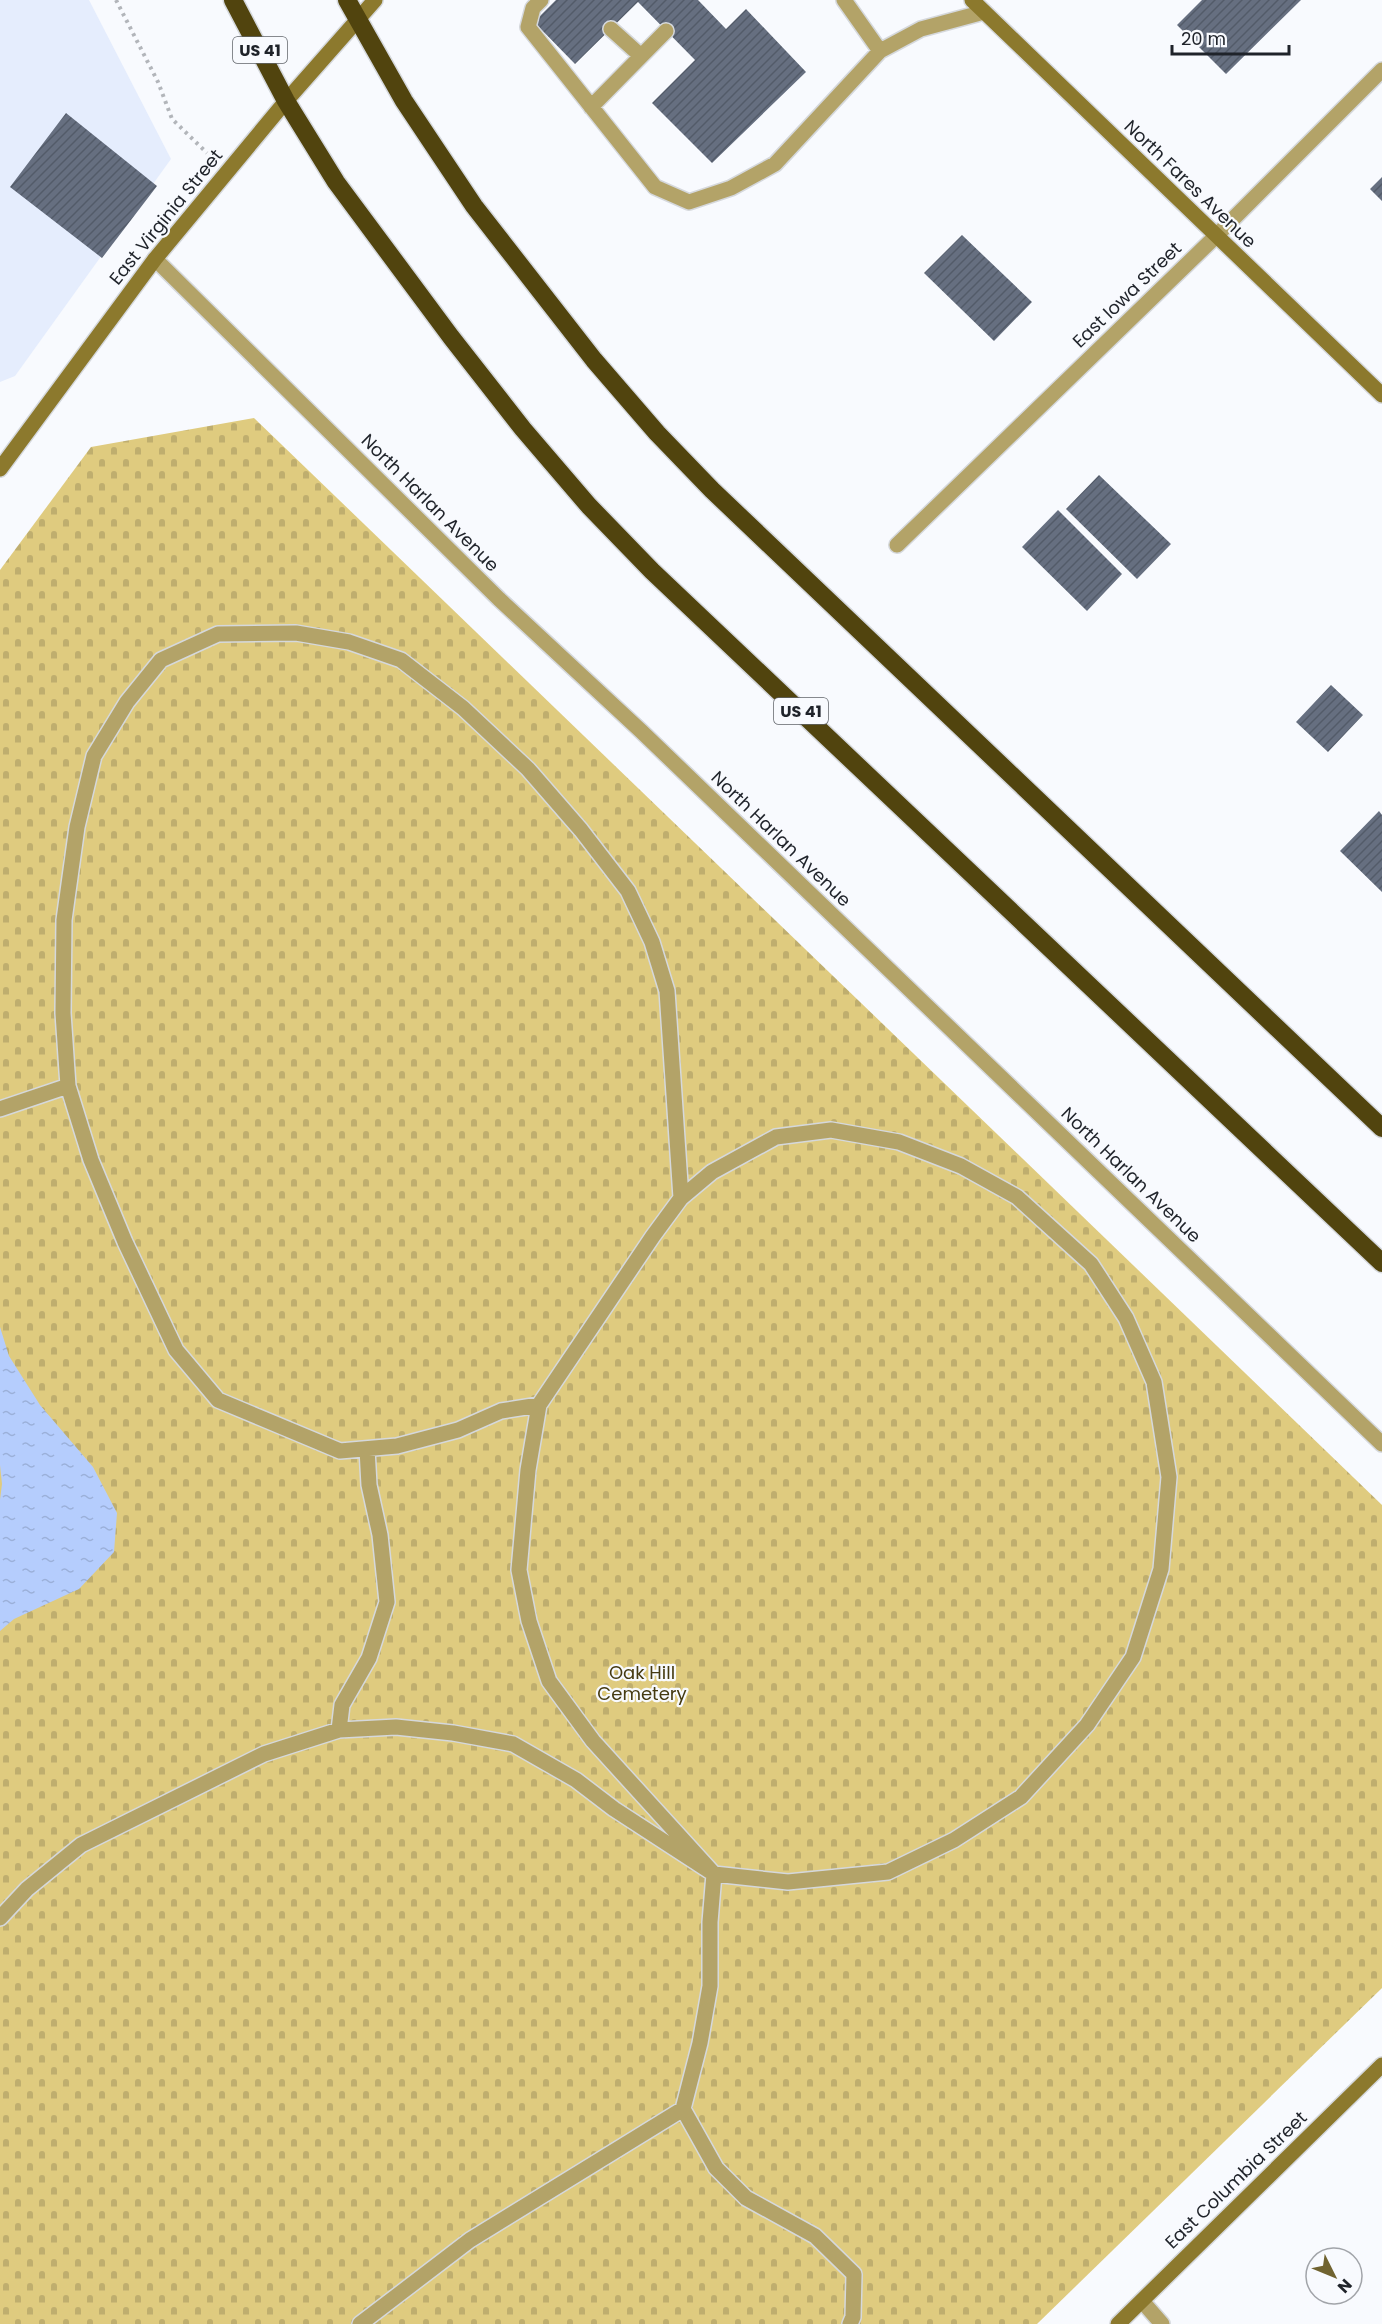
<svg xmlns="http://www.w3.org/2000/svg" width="1382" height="2324" font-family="Poppins,sans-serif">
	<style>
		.built { fill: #e5edfd }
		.cemetery { fill: url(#cemetery-stones) }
		.water { fill: url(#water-ripples) }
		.building { fill: url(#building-hatch) }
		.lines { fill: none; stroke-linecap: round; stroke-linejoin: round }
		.lane-casing { stroke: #d5d8dc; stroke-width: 18 }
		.street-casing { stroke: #d5d8dc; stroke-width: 18 }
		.secondary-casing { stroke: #d5d8dc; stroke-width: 18 }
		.highway-casing { stroke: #d5d8dc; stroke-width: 21 }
		.path { stroke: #b2b5ba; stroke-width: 4; stroke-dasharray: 3 4.5; stroke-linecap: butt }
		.lane { stroke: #b3a368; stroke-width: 15 }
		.street { stroke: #b3a368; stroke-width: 15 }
		.secondary { stroke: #8c792d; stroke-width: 15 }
		.highway { stroke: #51440e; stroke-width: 18 }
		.labels { text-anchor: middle; stroke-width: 4.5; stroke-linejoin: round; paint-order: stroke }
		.shield { fill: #f8fafe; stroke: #60646a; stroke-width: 1.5 }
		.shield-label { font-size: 16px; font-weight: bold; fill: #1f232a }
		.street-label { font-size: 18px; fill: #1f232a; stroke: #f8fafe }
		.park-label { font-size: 18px; fill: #453a11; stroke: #f8fafe }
	</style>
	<defs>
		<pattern id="cemetery-stones" width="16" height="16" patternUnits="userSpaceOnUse" patternTransform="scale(1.5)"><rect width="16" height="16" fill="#dfcb7f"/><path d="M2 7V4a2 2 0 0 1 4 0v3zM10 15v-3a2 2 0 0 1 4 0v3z" fill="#bfae6e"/></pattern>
		<pattern id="water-ripples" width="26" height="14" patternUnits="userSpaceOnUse" patternTransform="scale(1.5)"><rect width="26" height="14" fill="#b5cdfd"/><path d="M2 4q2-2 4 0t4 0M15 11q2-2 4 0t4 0" fill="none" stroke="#9bb0d9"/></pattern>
		<pattern id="building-hatch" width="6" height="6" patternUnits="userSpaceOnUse" patternTransform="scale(1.5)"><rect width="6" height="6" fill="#666f80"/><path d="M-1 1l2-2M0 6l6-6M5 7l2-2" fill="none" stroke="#535b69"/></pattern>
	</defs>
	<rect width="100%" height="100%" fill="#f8fafe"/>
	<path class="built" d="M0,0H89L171,159L15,376L0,382Z"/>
	<path class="cemetery" d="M254,418L1382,1505V1988L1037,2324H0V570L91,447Z"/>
	<path class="water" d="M0,1327L9,1356L40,1405L93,1467L117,1513L114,1552L79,1589L14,1619L0,1631V1500L2,1484L0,1465Z"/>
	<path class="building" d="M556,0H698L726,29L746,9L806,72L712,163L652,103L695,60L638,2L575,64L534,22Z
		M1202,0H1301L1226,74L1177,25Z
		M66,113L157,186L102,258L10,187Z
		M1382,177V201L1370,189Z
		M962,235L1032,302L994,341L924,273Z
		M1099,475L1171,544L1137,579L1066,509Z
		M1058,510L1122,574L1087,611L1022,547Z
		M1331,685L1363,715L1328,752L1296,722Z
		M1379,811L1382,815V892L1340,851Z"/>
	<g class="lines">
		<defs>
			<path id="lane" d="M541,0L533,8L528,27L655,187L689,202L731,188L775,164L880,51L844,0
				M611,29L641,56
				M880,51L921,29L984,12
				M591,107L666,31
				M0,1109L68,1086
				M831,1130L899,1142L961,1166L1017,1197L1091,1264L1126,1318L1154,1382L1169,1477L1161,1569L1133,1657L1087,1725L1021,1797L954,1840L888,1872L788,1882L714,1874L593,1741L549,1681L529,1621L519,1570L528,1470L539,1405L653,1236L681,1198L712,1172L776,1137Z
				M539,1405L501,1411L458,1430L397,1446L340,1451L218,1400L176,1350L125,1242L91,1160L68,1086L63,1013L64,920L77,827L94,756L127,702L161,660L218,634L296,633L349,642L401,660L463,708L528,769L581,830L628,891L652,942L667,991L681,1198
				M339,1730L342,1705L369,1658L387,1602L380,1535L369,1485L367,1449
				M0,1918L27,1889L81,1845L264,1754L339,1730L396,1727L453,1733L513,1744L576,1780L614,1809L714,1874L710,1922V1986L700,2043L683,2109
				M360,2324L470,2240L683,2109L716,2168L746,2198L815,2236L854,2274L853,2317L850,2324"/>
			<path id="street" d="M155,259L499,599L641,731L1382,1444
				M897,545L1215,237L1382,70
				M1142,2301L1162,2324"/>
			<path id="secondary" d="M972,0L1382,395
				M0,469L155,259L286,101L375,0
				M1118,2324L1382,2065"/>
			<path id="highway" d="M233,0L286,101L336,182L451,337L523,429L589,506L652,571L1382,1263
				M347,0L404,101L474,206L594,360L657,433L712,490L1382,1128"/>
		</defs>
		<use href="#lane" class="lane-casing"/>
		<use href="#street" class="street-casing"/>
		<use href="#secondary" class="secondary-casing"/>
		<use href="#highway" class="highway-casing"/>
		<path class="path" d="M116,0L158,82L172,119L207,153"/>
		<use href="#lane" class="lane"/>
		<use href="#street" class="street"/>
		<use href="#secondary" class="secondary"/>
		<use href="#highway" class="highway"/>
	</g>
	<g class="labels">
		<g class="shield">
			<rect x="233" y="37" width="54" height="26" rx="4.5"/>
			<rect x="774" y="698" width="54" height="26" rx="4.5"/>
		</g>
		<g class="shield-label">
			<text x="260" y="56">US 41</text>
			<text x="801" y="717">US 41</text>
		</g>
		<g class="street-label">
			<text transform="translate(1190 184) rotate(44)" y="6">North Fares Avenue</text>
			<text transform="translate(166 217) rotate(-51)" y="6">East Virginia Street</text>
			<text transform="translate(1127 295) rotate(-44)" y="6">East Iowa Street</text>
			<text transform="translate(430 503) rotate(45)" y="6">North Harlan Avenue</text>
			<text transform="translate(781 839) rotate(44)" y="6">North Harlan Avenue</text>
			<text transform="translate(1131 1175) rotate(44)" y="6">North Harlan Avenue</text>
			<text transform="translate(1236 2180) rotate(-44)" y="6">East Columbia Street</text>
		</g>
		<g class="park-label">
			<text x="642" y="1679">Oak Hill<tspan x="642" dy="21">Cemetery</tspan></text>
		</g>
	</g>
	<g transform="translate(1334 2276) rotate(133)"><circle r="28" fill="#f8fafe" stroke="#a1a4a9" stroke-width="1.5"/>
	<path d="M0-4.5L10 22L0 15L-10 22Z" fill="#706330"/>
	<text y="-9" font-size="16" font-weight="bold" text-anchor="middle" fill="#1f232a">N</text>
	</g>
	<path d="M1172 45v9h117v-9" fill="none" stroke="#1f232a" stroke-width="3"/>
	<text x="1181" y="45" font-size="18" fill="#1f232a" stroke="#f8fafe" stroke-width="4.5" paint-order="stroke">20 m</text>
</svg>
